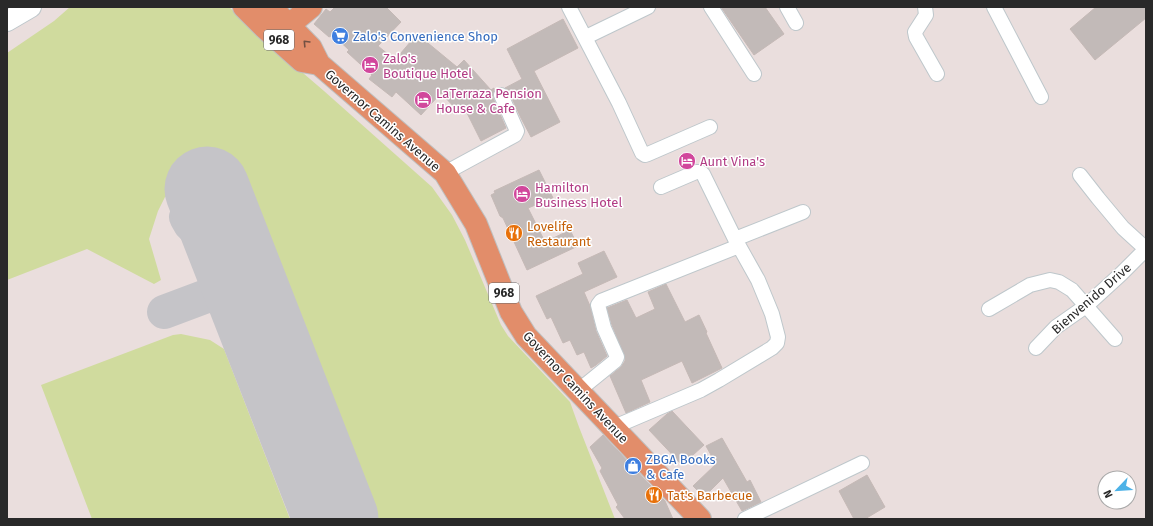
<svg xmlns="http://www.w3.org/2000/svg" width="1153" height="526" font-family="'Fira Sans',sans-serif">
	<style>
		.green { fill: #d0db9e }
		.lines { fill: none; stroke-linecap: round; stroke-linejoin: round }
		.taxiway { stroke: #c5c4c8; stroke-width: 34 }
		.runway { stroke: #c5c4c8; stroke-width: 85 }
		.building { fill: #c2bab8; stroke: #c5b9b6 }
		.street-casing { stroke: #bec7cb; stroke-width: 16 }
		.secondary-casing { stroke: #bec7cb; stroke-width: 22 }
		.primary-casing { stroke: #bfbfbf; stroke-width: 24 }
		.street { stroke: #fff; stroke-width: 14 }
		.secondary { stroke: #fff; stroke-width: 20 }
		.primary { stroke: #e28d6a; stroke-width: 22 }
		.oneway { stroke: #735143 }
		.labels { text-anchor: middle; stroke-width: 3; stroke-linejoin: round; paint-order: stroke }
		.shield { fill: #fff; stroke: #696969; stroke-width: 1 }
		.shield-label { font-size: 12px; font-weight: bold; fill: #292929 }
		.shop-label { font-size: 13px; fill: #366cbe; stroke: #fff; text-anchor: start }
		.hotel-label { font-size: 13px; fill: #b23c85; stroke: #fff; text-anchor: start }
		.street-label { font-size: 13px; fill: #292929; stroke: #fff }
		.food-label { font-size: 13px; fill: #c56008; stroke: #fff; text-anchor: start }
	</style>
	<rect width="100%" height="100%" fill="#eadedd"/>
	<path class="green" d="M70,7H229L275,49L324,91L432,187L452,215L465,240L501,325L508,336L570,402L579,427L615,519H376L239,171L165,197L158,211L149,239L161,280L154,284L87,249L7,280V53L54,21Z
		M181,334L210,340L224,349L290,519H92L41,385L173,335Z"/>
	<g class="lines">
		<path class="taxiway" d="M234,258L242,218L235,207L221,201H212L193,208L188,212L186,217L190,224L240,273
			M164,312L244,282"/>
		<path class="runway" d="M207,189L336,519"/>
	</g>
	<path class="building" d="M335,7H386L401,22L378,46L395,60L417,34L457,67L464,60L491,90L494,88V90L493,94V98L506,128L481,141L463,105L457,110L441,93L421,115L396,92L392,97L369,79L372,75L347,52L349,50L333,35L329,37L314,24L326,9L330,12Z
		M721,7H765L784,34L754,55Z
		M1096,7H1146V18L1095,60L1070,29Z
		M563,19L578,48L534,71L560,122L531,137L521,118L509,92L505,88L522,79L507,49Z
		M539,170L553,198L528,208L545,242L570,230L578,246L527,270L503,218L500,216L491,195L495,193L494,191Z
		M604,251L617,277L584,292L590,306L596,331L607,356L596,365L591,368L584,352L577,355L570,340L563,343L551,317L547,319L536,296L583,274L578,263Z
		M666,284L685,322L699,315L707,332L706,333L722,368L692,383L682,361L641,380L650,402L626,413L610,376L621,367L625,361V357L612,325L607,308L627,300L636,318L655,309L648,292Z
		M672,411L704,445L682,465L649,430L667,414Z
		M603,435L665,501L673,519H625L616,507L618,505L600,471L602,468L590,447Z
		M722,438L747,482L750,480L761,502L742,511L723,478L704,497L693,486L716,464L706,446Z
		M867,475L885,507L865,519H854L839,491Z"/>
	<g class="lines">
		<defs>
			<path id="street" d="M569,7L619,103L642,153L645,155L648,154L710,127
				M711,7L754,74
				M787,7L796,23
				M925,7L926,15L915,32L916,37L937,74
				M994,7L1041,97
				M586,37L648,7
				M445,173L515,135L517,131L501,95
				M1080,175L1098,198L1123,228L1146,249
				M735,239L803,212
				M989,309L1030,285L1050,280L1059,282L1072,290L1115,339
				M1036,348L1056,327L1086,306L1121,274L1146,249
				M578,391L615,361L617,357L604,328L598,305L601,301L739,246
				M614,427L701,390L719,380L772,348L777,343L778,337L772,314L758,280L735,239L703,174L700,172H696L661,187
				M745,519L862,463"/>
			<path id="secondary" d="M7,21L31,7"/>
			<path id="primary" d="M244,7L264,27L302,61L319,64
				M271,7L311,48L319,64L445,173L476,224L511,312L526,336L700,519
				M289,25L311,7"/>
		</defs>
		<use href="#street" class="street-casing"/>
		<use href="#secondary" class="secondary-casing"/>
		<use href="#primary" class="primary-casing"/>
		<use href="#street" class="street"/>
		<use href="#secondary" class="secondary"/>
		<use href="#primary" class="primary"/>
	</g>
	<defs><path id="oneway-chevron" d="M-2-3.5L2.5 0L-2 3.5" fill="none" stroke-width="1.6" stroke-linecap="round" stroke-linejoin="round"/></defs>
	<use class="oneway" href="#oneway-chevron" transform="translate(306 43) rotate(-134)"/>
	<defs>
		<symbol id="supermarket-disc" viewBox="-11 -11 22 22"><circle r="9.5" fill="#3f7fe0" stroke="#fff"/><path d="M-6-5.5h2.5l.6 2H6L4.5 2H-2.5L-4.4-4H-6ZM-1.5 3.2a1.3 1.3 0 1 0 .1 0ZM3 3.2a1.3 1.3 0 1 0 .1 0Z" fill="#fff"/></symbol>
		<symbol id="hotel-disc" viewBox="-11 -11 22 22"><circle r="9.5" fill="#d1479c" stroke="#fff"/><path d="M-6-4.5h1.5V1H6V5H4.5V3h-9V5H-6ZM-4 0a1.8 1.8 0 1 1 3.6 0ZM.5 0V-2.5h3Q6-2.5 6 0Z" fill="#fff"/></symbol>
		<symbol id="restaurant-disc" viewBox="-11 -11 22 22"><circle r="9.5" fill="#e8710a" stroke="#fff"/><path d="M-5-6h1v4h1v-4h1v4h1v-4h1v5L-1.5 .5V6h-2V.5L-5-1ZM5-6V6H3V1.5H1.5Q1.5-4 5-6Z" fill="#fff"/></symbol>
		<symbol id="shop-disc" viewBox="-11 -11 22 22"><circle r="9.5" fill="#3f7fe0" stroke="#fff"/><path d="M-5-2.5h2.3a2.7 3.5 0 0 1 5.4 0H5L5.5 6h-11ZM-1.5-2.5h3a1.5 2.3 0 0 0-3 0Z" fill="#fff"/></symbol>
	</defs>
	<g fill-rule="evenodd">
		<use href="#supermarket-disc" x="330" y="26" width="20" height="20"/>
		<use href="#hotel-disc" x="360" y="55" width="20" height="20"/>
		<use href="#hotel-disc" x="413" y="90" width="20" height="20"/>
		<use href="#hotel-disc" x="677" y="151" width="20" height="20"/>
		<use href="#hotel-disc" x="512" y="184" width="20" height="20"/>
		<use href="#restaurant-disc" x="504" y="223" width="20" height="20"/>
		<use href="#shop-disc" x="623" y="456" width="20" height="20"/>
		<use href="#restaurant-disc" x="644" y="485" width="20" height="20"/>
	</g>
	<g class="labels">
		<g class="shield">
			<rect x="264" y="30" width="30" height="20" rx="3"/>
			<rect x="489" y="283" width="30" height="20" rx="3"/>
		</g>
		<g class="shield-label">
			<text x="279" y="44">968</text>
			<text x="504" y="297">968</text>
		</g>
		<g class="shop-label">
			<text x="353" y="41">Zalo's Convenience Shop</text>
			<text x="646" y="464">ZBGA Books<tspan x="646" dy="15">&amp; Cafe</tspan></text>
		</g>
		<g class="hotel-label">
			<text x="383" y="63">Zalo's<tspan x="383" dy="15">Boutique Hotel</tspan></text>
			<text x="436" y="98">LaTerraza Pension<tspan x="436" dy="15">House &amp; Cafe</tspan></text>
			<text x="700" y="166">Aunt Vina's</text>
			<text x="535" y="192">Hamilton<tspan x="535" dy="15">Business Hotel</tspan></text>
		</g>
		<g class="street-label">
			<text transform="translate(383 120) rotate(41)" y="5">Governor Camins Avenue</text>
			<text transform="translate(1091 298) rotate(-41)" y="5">Bienvenido Drive</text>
			<text transform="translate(576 387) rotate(47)" y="5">Governor Camins Avenue</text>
		</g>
		<g class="food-label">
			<text x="527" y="231">Lovelife<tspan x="527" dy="15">Restaurant</tspan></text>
			<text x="667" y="500">Tat's Barbecue</text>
		</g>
	</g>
	<rect width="1153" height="526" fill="none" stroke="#292929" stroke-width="16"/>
	<g transform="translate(1117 490) rotate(245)"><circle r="19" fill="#ffffff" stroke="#a9a9a9"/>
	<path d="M0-3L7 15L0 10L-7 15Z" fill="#4db2e7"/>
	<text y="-6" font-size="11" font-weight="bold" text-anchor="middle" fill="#292929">N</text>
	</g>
</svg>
